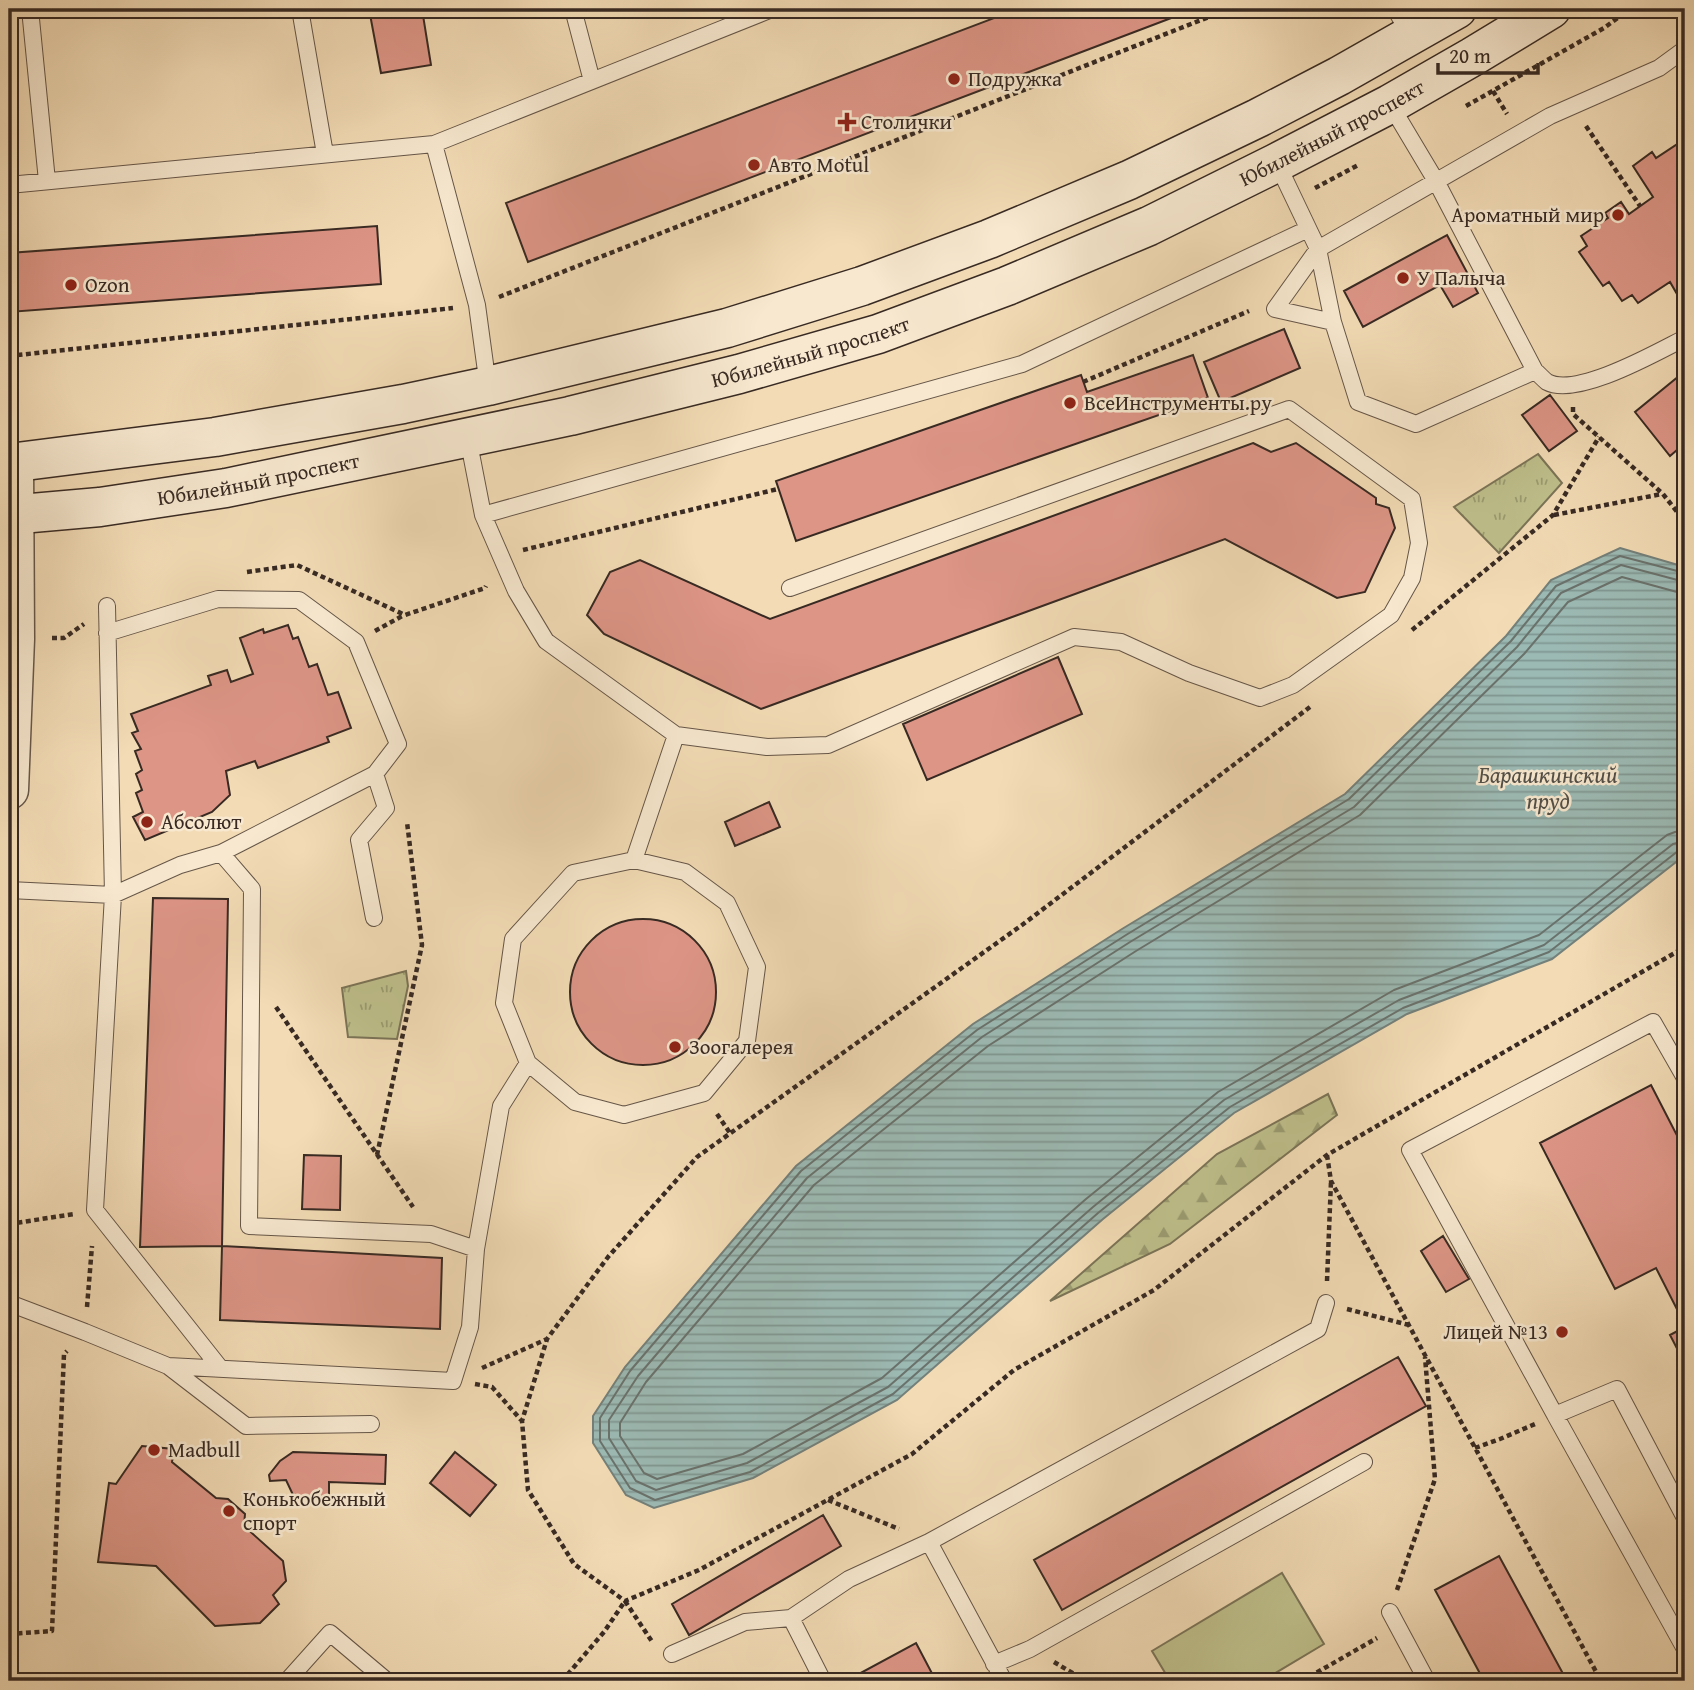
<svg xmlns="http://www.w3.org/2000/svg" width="1694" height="1690" font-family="'Gentium Book Plus',serif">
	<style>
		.green { fill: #bebf8b; stroke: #7b7457; stroke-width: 2 }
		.forest { fill: url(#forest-firs); stroke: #7b7457; stroke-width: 2 }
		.park { fill: url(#park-tufts); stroke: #7b7457; stroke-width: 2 }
		.water { fill: url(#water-rules); stroke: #74807a; stroke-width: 2 }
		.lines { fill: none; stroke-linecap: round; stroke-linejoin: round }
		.shore { stroke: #6a726c; stroke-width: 2 }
		.building { fill: #dd9586; stroke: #382a23; stroke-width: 2 }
		.service-casing { stroke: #665648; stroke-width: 18 }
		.tertiary-casing { stroke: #665648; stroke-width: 41 }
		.secondary-casing { stroke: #382a23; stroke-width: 41 }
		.path { stroke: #382a23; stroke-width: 4.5; stroke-dasharray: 5 3.5; stroke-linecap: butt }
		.service { stroke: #f7e8cf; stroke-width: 16 }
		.tertiary { stroke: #f7e8cf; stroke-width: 38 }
		.secondary { stroke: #f7e8cf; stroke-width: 38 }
		.poi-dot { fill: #8f2418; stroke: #f7e8cf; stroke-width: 2.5 }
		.labels { text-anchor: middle; stroke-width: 5; stroke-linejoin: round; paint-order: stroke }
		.poi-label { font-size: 21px; fill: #382a23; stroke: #f7e8cf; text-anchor: start }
		.street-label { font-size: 21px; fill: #382a23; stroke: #f7e8cf }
		.water-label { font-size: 23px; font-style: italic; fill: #514e47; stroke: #f7e8cf }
	</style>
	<defs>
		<pattern id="forest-firs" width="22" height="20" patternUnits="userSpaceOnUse" patternTransform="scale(1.75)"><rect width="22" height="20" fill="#bebf8b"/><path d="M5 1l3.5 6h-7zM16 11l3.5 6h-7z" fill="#9b9b71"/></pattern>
		<pattern id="park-tufts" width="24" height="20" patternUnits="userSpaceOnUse" patternTransform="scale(1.75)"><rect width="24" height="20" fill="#bebf8b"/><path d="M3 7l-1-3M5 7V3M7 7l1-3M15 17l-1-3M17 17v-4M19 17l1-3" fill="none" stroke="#9b9b71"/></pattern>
		<pattern id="water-rules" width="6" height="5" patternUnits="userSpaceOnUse" patternTransform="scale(1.75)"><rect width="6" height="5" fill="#9cbab4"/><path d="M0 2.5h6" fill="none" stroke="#809792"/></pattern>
	</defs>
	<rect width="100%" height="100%" fill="#f2dbb5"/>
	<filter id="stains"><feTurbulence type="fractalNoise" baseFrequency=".00286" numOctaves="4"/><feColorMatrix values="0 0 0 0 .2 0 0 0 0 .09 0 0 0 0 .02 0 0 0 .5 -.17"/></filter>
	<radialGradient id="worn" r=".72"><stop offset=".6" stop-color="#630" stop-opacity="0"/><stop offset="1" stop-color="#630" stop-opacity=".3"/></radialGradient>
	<path class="green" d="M1282,1573L1324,1644L1262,1681H1170L1152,1651Z"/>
	<path class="forest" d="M1328,1094L1337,1115L1170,1244L1050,1301L1217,1154Z"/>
	<path class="park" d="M1538,454L1562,483L1499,553L1454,507Z
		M406,971L408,986L397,1039L348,1037L342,988Z"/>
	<path class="water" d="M1620,548L1685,567V646L1684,652L1685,654V855L1552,959L1407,1014L1234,1113L1103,1219L897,1400L753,1478L654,1508L626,1495L593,1443V1416L625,1367L796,1166L973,1024L1122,929L1345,794L1506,636L1551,580Z"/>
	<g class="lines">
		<path class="shore" d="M1685,573L1620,556L1556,586L1511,641L1349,799L1126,935L977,1030L801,1171L630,1371L600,1418V1441L630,1488L655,1500L750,1472L893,1394L1098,1213L1230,1107L1403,1008L1549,952L1678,851L1685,850
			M1685,582L1621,565L1561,593L1517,647L1354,807L1130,942L982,1037L807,1178L638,1376L609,1420V1438L636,1481L656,1490L747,1463L888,1387L1093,1207L1224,1100L1399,1000L1544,945L1673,844L1685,841
			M1685,593L1677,592L1622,577L1568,602L1524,654L1360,815L1136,951L988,1046L814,1185L646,1382L620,1423V1436L644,1473L657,1479L743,1454L882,1378L1086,1199L1218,1092L1394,990L1539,935L1667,835L1675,832L1685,830"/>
	</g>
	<path class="building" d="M369,9H422L431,65L381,73Z
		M1018,9H1195L528,262L506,203Z
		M1682,141L1685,146V289L1677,294L1670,282L1638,303L1632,295L1622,301L1609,282L1603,286L1579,252L1587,246L1581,236L1608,218L1605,213L1621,202L1629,214L1653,197L1633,166L1652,152L1656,158Z
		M377,226L381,284L9,312V253Z
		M1447,235L1478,293L1453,307L1440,285L1363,327L1344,291Z
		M1284,329L1300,368L1221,402L1204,362Z
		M1193,355L1208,398L796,541L776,481L1081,375L1087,392Z
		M1679,376L1685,385V443L1670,456L1635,412Z
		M1550,395L1577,431L1549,451L1522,415Z
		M1253,443L1271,452L1296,443L1376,498V504L1389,508L1395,528L1365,592L1337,598L1225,539L761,709L604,634L587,615L610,572L640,560L770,619Z
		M288,625L293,639L298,637L309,667L317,664L328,695L338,692L351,728L327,737L329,742L258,768L255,761L226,771L230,795L212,812L145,840L133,817L143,812L136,793L142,790L136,774L142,770L135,751L141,749L132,733L138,731L131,714L211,685L208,676L227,670L231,682L253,674L240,638L263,629L264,633Z
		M1058,657L1082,714L927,780L903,724Z
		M769,802L780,827L735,846L725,822Z
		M153,898L228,899L222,1246L140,1247Z
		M570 992a73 73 0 1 1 146 0a73 73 0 1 1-146 0Z
		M1651,1085L1685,1151V1325L1656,1268L1615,1289L1540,1143Z
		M304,1155L341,1156L340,1210L302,1209Z
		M1443,1236L1469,1279L1446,1292L1421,1251Z
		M222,1246L442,1258L440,1329L220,1320Z
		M1685,1327V1364L1670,1335Z
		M1398,1357L1426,1406L1062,1610L1034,1560Z
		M142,1446L174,1449L172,1462L216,1498L228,1499L245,1514L244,1526L283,1561L286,1581L273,1595L279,1604L260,1623L215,1626L156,1566L98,1562L109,1483L116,1484Z
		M293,1452L386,1455L385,1484L329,1482V1498L294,1497L286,1480L270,1481L269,1475L280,1461Z
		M455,1452L496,1485L470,1516L430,1483Z
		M823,1515L841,1546L689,1635L672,1604Z
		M1499,1556L1567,1681H1484L1435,1590Z
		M916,1643L936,1681H857L855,1676Z"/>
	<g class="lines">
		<defs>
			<path id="service" d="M30,9L47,181
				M300,9L325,154
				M573,9L592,81
				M1395,9L1411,36
				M1390,104L1436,181L1535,371C1539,374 1543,379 1547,382C1577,398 1657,352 1685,338
				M434,144L477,305L488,386
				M1277,163L1318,249L1333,322L1275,309L1318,249L1550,116L1659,68L1685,49
				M9,185L434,144L772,9
				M1333,322L1358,402L1416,424L1535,371
				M468,438L483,515L516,591L546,641L676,735L634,860L573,873L513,939L504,1003L528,1063L501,1106L476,1249
				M483,515L1022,364L1308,229
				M107,606L113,895L95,1210L221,1369
				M107,633L218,599L299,600L356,642L398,744L375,774
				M676,735L767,747L828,745L1074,637L1121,642L1189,673L1260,698L1293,685L1391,615L1412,578L1419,543L1412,499L1289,409L790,588
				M221,853L375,774L386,808L359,840L374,918
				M9,890L113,895L180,865L221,853L252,889L249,1226L431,1234L476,1249L470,1327L453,1381L168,1366
				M528,1063L575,1102L624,1115L704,1093L747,1041L757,967L727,903L685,872L634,860
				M1685,1078L1653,1022L1410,1150L1555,1415L1617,1389L1685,1518
				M9,1303L85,1332L168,1366L246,1426L371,1424
				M1555,1415L1685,1649
				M1390,1612L1427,1681
				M672,1654L745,1622L791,1618
				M994,1664L1030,1649L1364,1462
				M287,1681L330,1633L387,1681
				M823,1681L791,1618L849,1579L929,1542
				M1004,1681L929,1542L1318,1329L1326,1303"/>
			<path id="tertiary" d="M9,790L15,639L14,462"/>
			<g id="secondary">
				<path d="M9,463L215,437L403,404L488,386L727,328L862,286L989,239L1129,180L1258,118L1339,76L1457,9"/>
				<path id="s1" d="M9,515L100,507L226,488L570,416L739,374L878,334L1007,286L1149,226L1276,163L1390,104L1472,57L1551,9"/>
			</g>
		</defs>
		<use href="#service" class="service-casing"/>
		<use href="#tertiary" class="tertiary-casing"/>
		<use href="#secondary" class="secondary-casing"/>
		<path class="path" d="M1493,91L1507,114
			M1466,106L1604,28L1630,9
			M1586,126L1640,206
			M1315,188L1360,164
			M499,297L1229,9
			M9,356L453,308
			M1083,382L1249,311
			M1573,407V414L1663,494L1685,522
			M1554,515L1662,494
			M523,550L778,489
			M247,572L297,565L405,615L485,588L486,586
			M1412,630L1553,515L1599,437
			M375,631L404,615
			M52,638H64L84,624
			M1310,707L1022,925L697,1157L608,1257L547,1339L522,1421L528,1490L574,1564L625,1601L699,1570L912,1454L1014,1370L1154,1290L1327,1155L1685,947
			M276,1007L413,1207
			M717,1114L730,1133
			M377,1155L422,945L407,822
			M1327,1155L1331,1181L1601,1681
			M9,1224L74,1214
			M1327,1281L1331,1181
			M87,1307L92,1246
			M1347,1309L1409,1325
			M482,1368L547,1339
			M475,1384L492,1387L521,1420
			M1475,1448L1500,1439L1535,1424
			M828,1500L899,1529
			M1397,1590L1435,1479L1425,1357
			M9,1634L52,1631L64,1354L67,1351
			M1054,1662L1086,1681
			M562,1681L604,1632L625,1601L653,1643
			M1302,1681L1377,1638"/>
		<use href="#service" class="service"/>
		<use href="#tertiary" class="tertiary"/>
		<use href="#secondary" class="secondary"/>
	</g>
	<g class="poi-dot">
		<circle cx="954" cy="79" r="7"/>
		<path d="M843.5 111.5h7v7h7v7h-7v7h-7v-7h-7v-7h7z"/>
		<circle cx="754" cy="165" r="7"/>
		<circle cx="1618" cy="215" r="7"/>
		<circle cx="1403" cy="278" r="7"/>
		<circle cx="71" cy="285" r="7"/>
		<circle cx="1070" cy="403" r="7"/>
		<circle cx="147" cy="822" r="7"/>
		<circle cx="675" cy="1047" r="7"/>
		<circle cx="1562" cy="1332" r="7"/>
		<circle cx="154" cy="1450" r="7"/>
		<circle cx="229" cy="1511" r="7"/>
	</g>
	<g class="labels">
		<g class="poi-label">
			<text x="968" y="86">Подружка</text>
			<text x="861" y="129">Столички</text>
			<text x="768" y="172">Авто Motul</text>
			<text x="1604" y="222" text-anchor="end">Ароматный мир</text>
			<text x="1417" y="285">У Палыча</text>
			<text x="85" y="292">Ozon</text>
			<text x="1084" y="410">ВсеИнструменты.ру</text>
			<text x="161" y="829">Абсолют</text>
			<text x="689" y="1054">Зоогалерея</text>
			<text x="1548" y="1339" text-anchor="end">Лицей №13</text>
			<text x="168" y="1457">Madbull</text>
			<text x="243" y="1506">Конькобежный<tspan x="243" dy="24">спорт</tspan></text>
		</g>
		<g class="street-label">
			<text dy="7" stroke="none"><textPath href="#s1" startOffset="1386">Юбилейный проспект</textPath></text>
			<text dy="7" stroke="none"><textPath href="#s1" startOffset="819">Юбилейный проспект</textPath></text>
			<text dy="7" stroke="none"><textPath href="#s1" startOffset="252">Юбилейный проспект</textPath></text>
		</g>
		<g class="water-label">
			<text x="1548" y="783">Барашкинский<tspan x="1548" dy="26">пруд</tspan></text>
		</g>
	</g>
	<rect width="1694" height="1690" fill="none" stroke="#f2dbb5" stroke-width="35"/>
	<rect x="10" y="10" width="1673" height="1669" fill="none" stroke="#382a23" stroke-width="3.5"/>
	<rect x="18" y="18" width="1659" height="1655" fill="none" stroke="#382a23" stroke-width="2"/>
	<path d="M1438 63v10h100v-10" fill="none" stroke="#382a23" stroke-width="3.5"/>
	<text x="1449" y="63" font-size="21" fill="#382a23" stroke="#f7e8cf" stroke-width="5" paint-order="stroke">20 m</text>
	<rect width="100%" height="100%" filter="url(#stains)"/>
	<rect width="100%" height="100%" fill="url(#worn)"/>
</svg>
